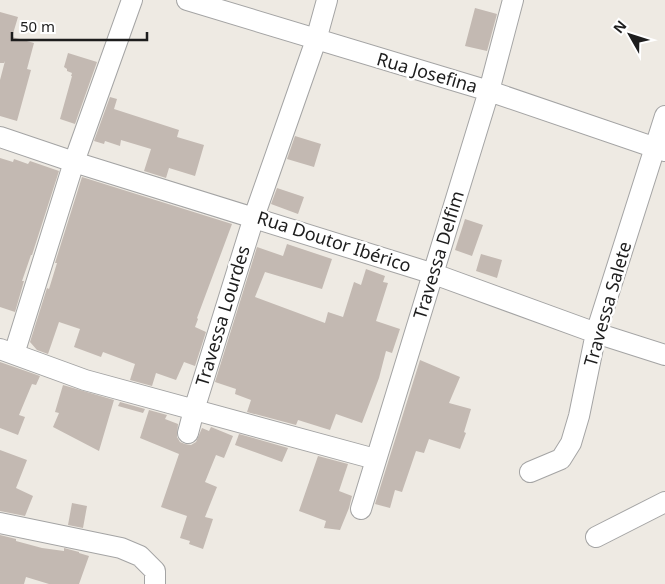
<svg xmlns="http://www.w3.org/2000/svg" width="665" height="584" font-family="'Noto Sans',sans-serif">
	<style>
		.building { fill: #c3b9b2 }
		.lines { fill: none; stroke-linecap: round; stroke-linejoin: round }
		.minor-casing { stroke: #a4a4a4; stroke-width: 22 }
		.minor { stroke: #fff; stroke-width: 20 }
		.labels { text-anchor: middle; stroke-width: 5; stroke-linejoin: round; paint-order: stroke }
		.street-label { font-size: 18px; fill: #1d1d1d; stroke: #fff }
	</style>
	<rect width="100%" height="100%" fill="#eeeae3"/>
	<path class="building" d="M475,8L497,14L487,51L465,46Z
		M0,12L18,17L12,37L34,43L27,69L31,70L17,121L0,116V80L5,61L4,63H0Z
		M68,53L97,62L75,124L60,119L72,76H71L72,73L67,71V69L64,67Z
		M110,97L117,99L114,109L179,130L177,137L204,145L195,176L169,168L166,178L144,171L151,149L121,140L120,146L105,141L104,144L94,141Z
		M295,136L321,144L314,167L287,159Z
		M0,158L13,162L14,159L28,164L30,161L59,171L32,255H31L22,281H24L15,312L0,307Z
		M82,177L232,224L197,318L198,319L195,327L206,332L195,366L184,362L176,380L156,373L152,386L130,380L135,364L103,352L101,357L74,347L80,329L59,322L48,354L37,350L30,342L47,288L49,289L57,263H55Z
		M277,188L304,197L298,214L271,204Z
		M465,219L483,225L472,256L455,250Z
		M287,244L332,259L322,289L265,272L255,297L325,323L328,312L343,317L354,282L361,285L366,269L385,276L383,282L388,283L376,321L400,329L392,353L386,351L379,378L362,423L336,414L330,430L298,420L296,425L247,412L251,400L235,394L236,389L215,382L257,247L283,256Z
		M481,254L502,260L497,278L476,271Z
		M420,360L460,377L449,403L471,409L464,432L466,433L460,449L429,439L424,453L416,451L402,492L395,490L390,508L375,504Z
		M0,362L40,376L36,385L32,384L19,415L25,417L18,435L0,428Z
		M63,385L114,400L99,451L53,427L59,413L55,412Z
		M120,402L145,409L143,413L118,406Z
		M149,410L167,415L165,419L178,424L177,437L180,442L185,444L191,445L196,442L202,428L209,431L211,427L233,436L224,458L216,455L205,482L217,487L205,517L213,519L203,549L189,544L190,541L180,538L187,516L161,507L179,454L140,438Z
		M239,434L288,448L282,462L235,445Z
		M0,450L27,460L16,488L33,496L25,516L0,511Z
		M318,456L348,464L339,491L352,496L349,508L340,530L324,528L326,521L299,511Z
		M72,503L87,506L83,528L68,525Z
		M0,535L16,539V541L42,548L64,551V548L79,552V553L89,556L79,584H49L26,577L24,584H0Z"/>
	<g class="lines">
		<defs>
			<path id="minor" d="M187,0L489,91L665,151
				M0,137L74,162L434,274L596,333L665,355
				M0,349L85,380L375,459
				M14,354L74,162L132,0
				M188,433L194,410L254,217L316,40L327,0
				M530,472L561,459L571,443L579,416L596,333L665,116
				M361,509L489,91L513,0
				M0,523L121,548L140,556L155,571V584
				M596,537L665,502"/>
		</defs>
		<use href="#minor" class="minor-casing"/>
		<use href="#minor" class="minor"/>
	</g>
	<g class="labels">
		<g class="street-label">
			<text transform="translate(427 73) rotate(16)" y="6">Rua Josefina</text>
			<text transform="translate(334 242) rotate(18)" y="6">Rua Doutor Ibérico</text>
			<text transform="translate(439 255) rotate(-73)" y="6">Travessa Delfim</text>
			<text transform="translate(608 304) rotate(-74)" y="6">Travessa Salete</text>
			<text transform="translate(223 316) rotate(-73)" y="6">Travessa Lourdes</text>
		</g>
	</g>
	<g transform="translate(630 35) rotate(309)" stroke="#ffffff" stroke-width="4" paint-order="stroke">
	<path d="M0-4L9 19L0 12L-9 19Z" fill="#1d1d1d"/>
	<text y="-8" font-size="14" font-weight="bold" text-anchor="middle" fill="#1d1d1d">N</text>
	</g>
	<path d="M12 32v8h135v-8" fill="none" stroke="#1d1d1d" stroke-width="2.5"/>
	<text x="20" y="32" font-size="15" fill="#1d1d1d" stroke="#ffffff" stroke-width="4" paint-order="stroke">50 m</text>
</svg>
